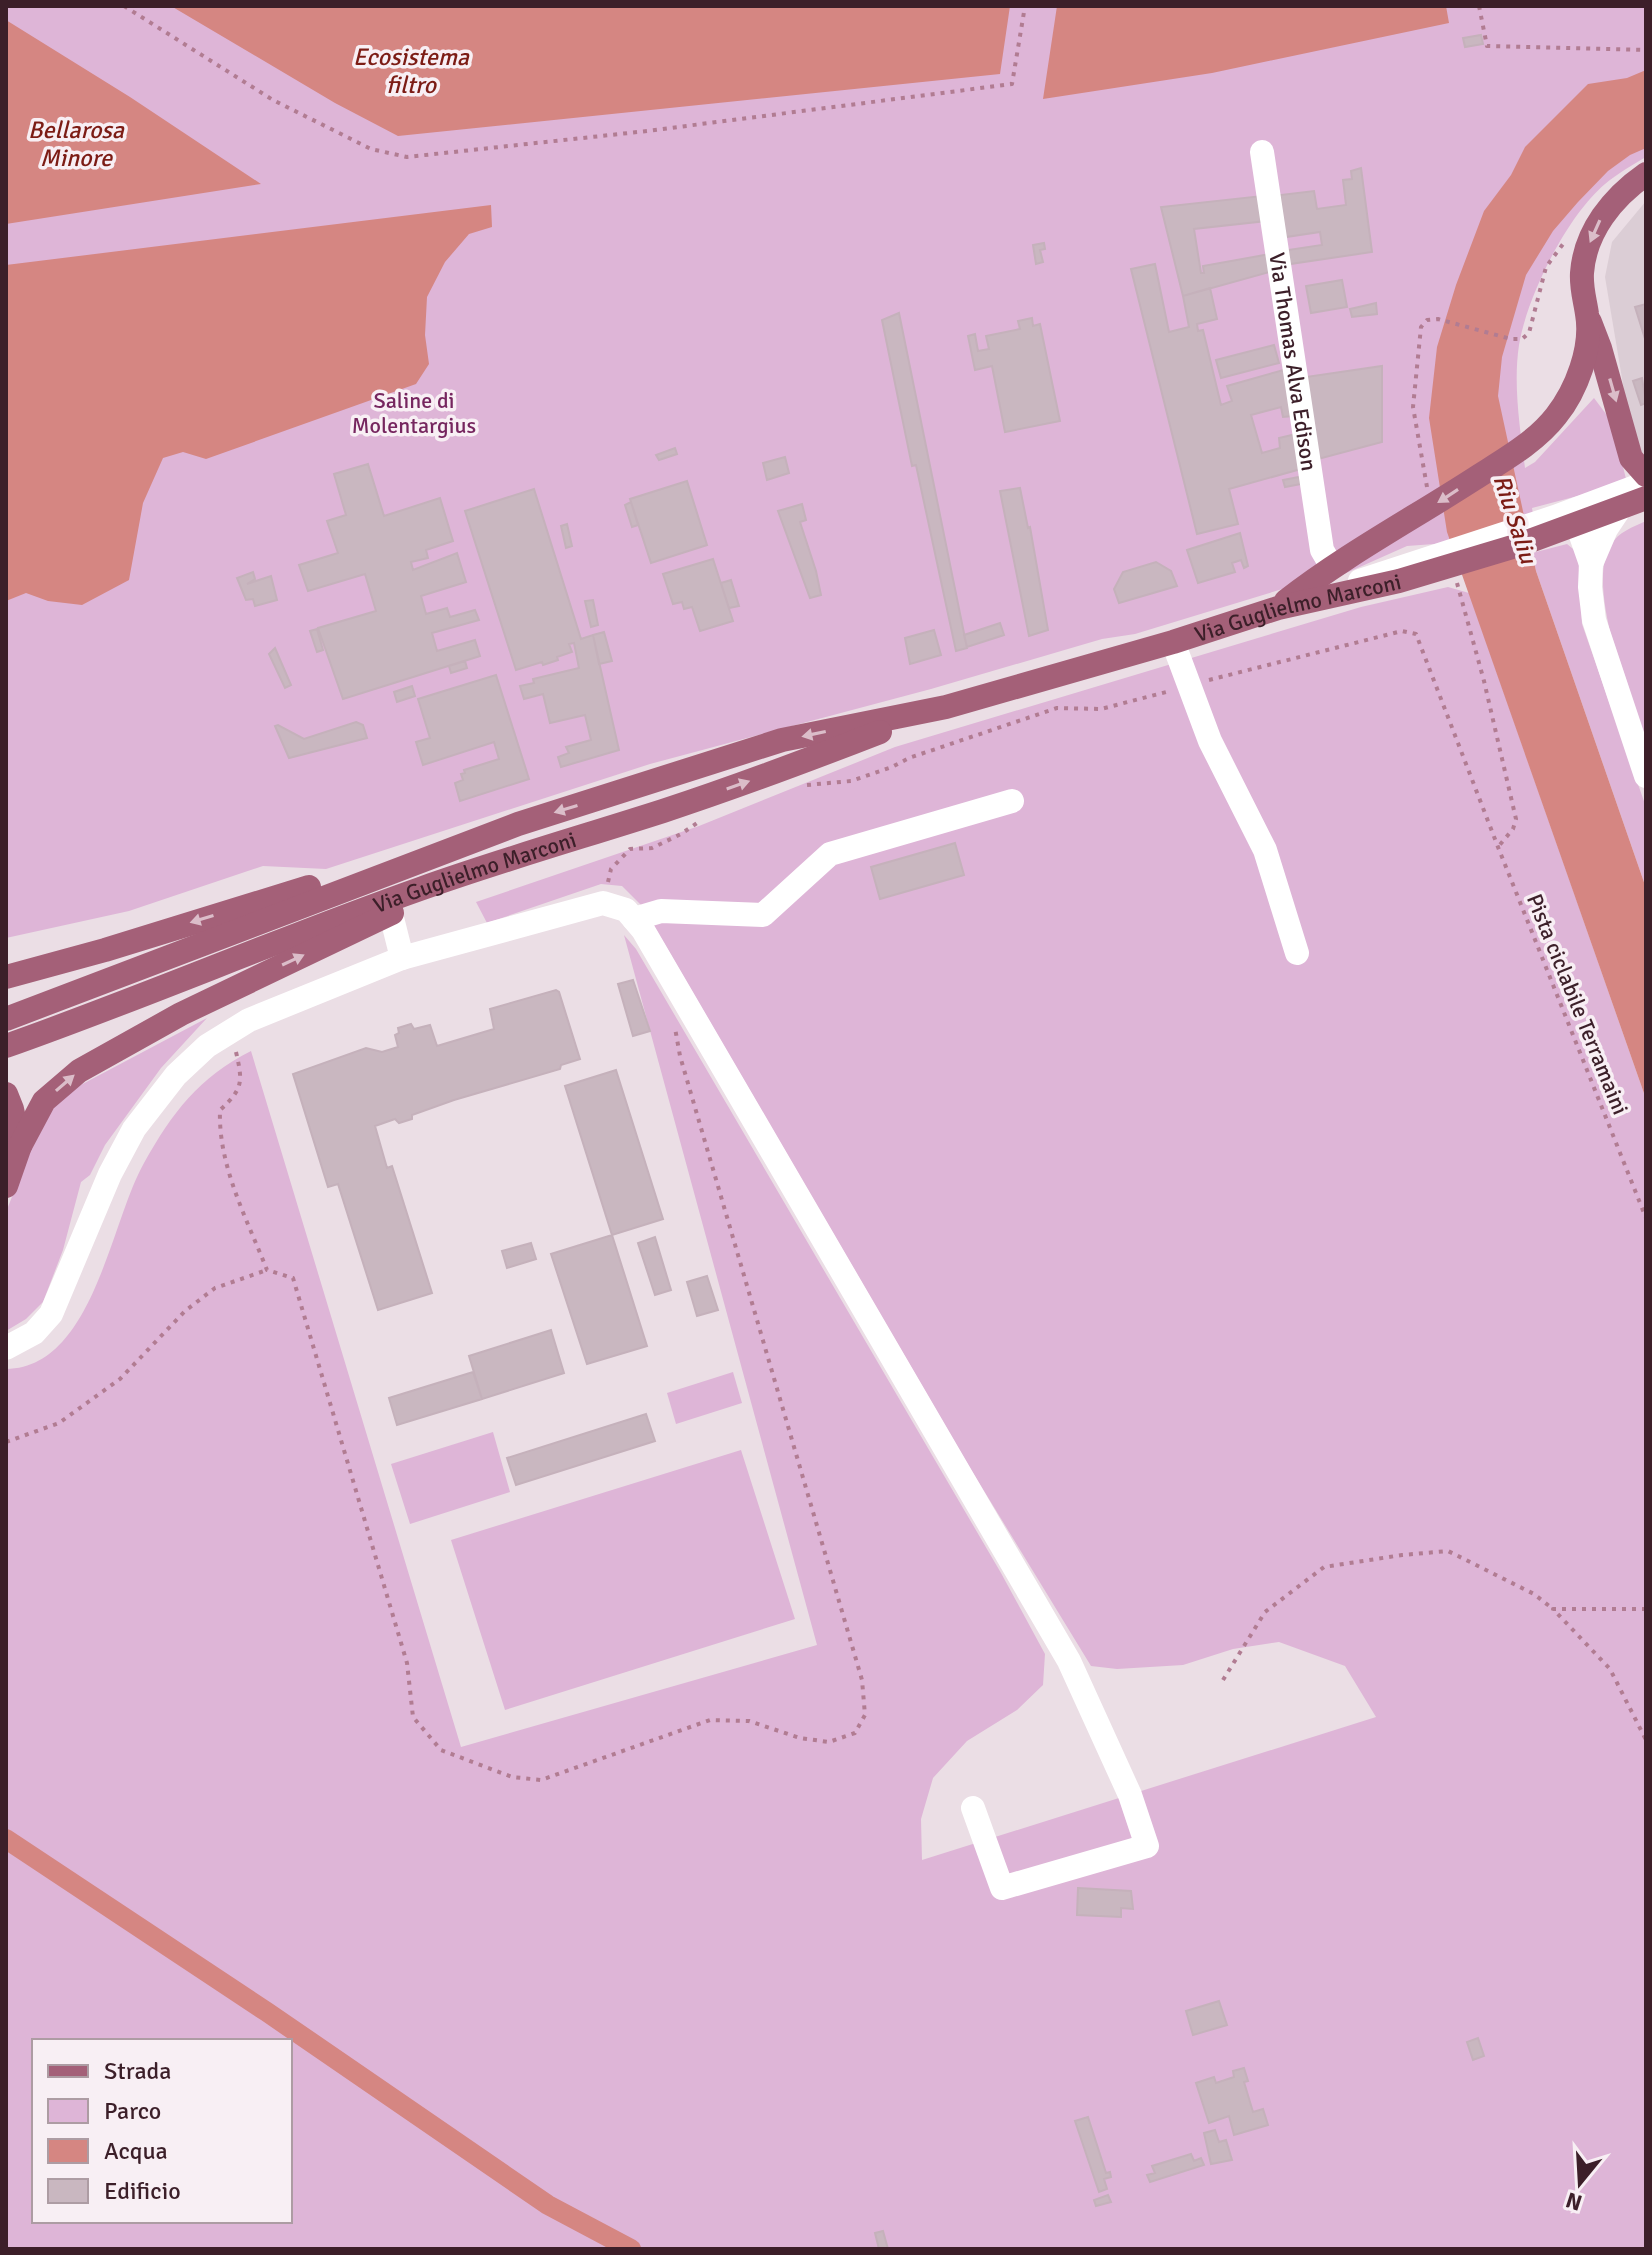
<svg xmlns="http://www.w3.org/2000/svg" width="1652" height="2255" font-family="Signika,sans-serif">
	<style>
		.built { fill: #dbcdd5 }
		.green { fill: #deb5d7; fill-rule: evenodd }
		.water { fill: #d58682 }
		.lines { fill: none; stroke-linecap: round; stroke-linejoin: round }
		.canal { stroke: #d58682; stroke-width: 20 }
		.building { fill: #c9b7c0; stroke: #c5b1bb; stroke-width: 2 }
		.path { stroke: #b17c92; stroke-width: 4; stroke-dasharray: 4 6; stroke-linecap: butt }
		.minor { stroke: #fff; stroke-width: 24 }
		.major { stroke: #a46078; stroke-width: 24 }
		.oneway { fill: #dbbdc9 }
		.labels { text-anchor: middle; stroke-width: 7; stroke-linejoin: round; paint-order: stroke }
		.street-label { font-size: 22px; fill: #3c1f29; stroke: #f8eff4 }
		.park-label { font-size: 22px; fill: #76265f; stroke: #f8eff4 }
		.water-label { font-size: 24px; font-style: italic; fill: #7c1c15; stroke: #f8eff4 }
	</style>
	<rect width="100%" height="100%" fill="#ebdee5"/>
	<path class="built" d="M1646,201V469L1628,414L1605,277L1612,242Z"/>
	<path class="green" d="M6,6H1646V157C1632,165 1617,174 1605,184C1567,216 1527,296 1519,345C1513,385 1520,428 1525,468L1535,462L1594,398L1612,422L1627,483L1532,508L1533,514L1475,541L1407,546L1335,578L1302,583L1135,634L1102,639L931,689L650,764L326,869L263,866L129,911L6,938Z
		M1646,521V747C1632,702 1584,585 1611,545C1618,532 1633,527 1646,521Z
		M1567,544L1578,553L1582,624L1646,807V888L1536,571L1532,553Z
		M1448,587L1469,593L1646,1099V2249H6V1369C93,1368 110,1223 144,1163C172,1113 199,1077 251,1051L461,1747L817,1645L624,935L636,949L1001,1573L1045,1654L1043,1685L1017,1710L967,1741L933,1778L921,1819L922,1860L1376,1717L1345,1666L1279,1642L1233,1649L1183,1665L1117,1669L1091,1666L967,1463L643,907L622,886L601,884L487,923L476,902L699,826L895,747L1361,607ZM34,2041H290V2221H34Z
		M207,1018L161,1068L105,1145L90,1175L81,1182L63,1250L43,1302L26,1319L6,1331V1212L37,1133L57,1103L75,1088Z
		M733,1372L742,1403L676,1424L667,1393Z
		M493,1432L510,1492L410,1524L391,1464Z
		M741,1450L795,1619L505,1710L451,1540Z"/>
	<path class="water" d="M171,6H1010L1000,74L398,136L335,103Z
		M1057,6H1446L1449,23L1212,73L1043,99Z
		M6,20L130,97L261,184L6,224Z
		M1646,70V148L1630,155L1608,171L1578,202L1553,231L1526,275L1502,357L1498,396L1536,571L1646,888V1099L1447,532L1429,418L1437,347L1456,285L1484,211L1511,175L1525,147L1588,84L1627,78Z
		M491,205L492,227L469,234L445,262L427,297L425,335L429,364L416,384L206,459L183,452L163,458L143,503L129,580L82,605L48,601L26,593L6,601V265Z"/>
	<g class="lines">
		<path class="canal" d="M6,1839L267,2012L548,2205L631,2249"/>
	</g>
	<path class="building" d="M1481,35L1483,44L1465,47L1463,38Z
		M1361,168L1372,252L1290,264L1288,250L1322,245L1320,232L1286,237L1280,195L1314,191L1317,209L1346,205L1343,180L1352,179L1351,171Z
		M1262,196L1266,221L1194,229L1201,273H1204L1203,266L1270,254L1273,271L1183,296L1161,207Z
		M1044,243L1045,249L1040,250L1043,262L1036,264L1033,245Z
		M1155,264L1169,332L1189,327L1183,296L1210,288L1217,319L1197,324L1198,331L1203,330L1221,405L1232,401L1227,386L1287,369L1293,416L1283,417L1281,407L1251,415L1262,453L1280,448L1279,438L1296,434L1301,469L1229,489L1238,524L1197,534L1131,269Z
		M1342,280L1347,307L1311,313L1306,286Z
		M1376,303L1377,314L1352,317L1350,309Z
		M1646,304V342L1635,307Z
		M899,313L967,648L956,651L916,465L912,466L882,320Z
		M1032,318L1033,326L1040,324L1060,421L1005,432L992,366L975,370L968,336L975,334L978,351L989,349L986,336L1020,329L1018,321Z
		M1274,345L1279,363L1221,378L1216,360Z
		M1382,366V442L1318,459L1306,377Z
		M1642,378L1646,403L1641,405L1633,381Z
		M675,448L677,454L659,460L656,455Z
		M785,457L789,473L767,480L763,463Z
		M368,464L384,516L440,498L453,541L426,550L428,558L411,562L413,570L457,553L466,582L421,596L426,614L447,608L450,617L475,610L479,620L432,633L437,651L475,640L480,656L343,699L318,628L376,611L365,574L308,591L299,565L338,553L327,521L346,515L334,474Z
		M1299,477L1301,484L1285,487L1283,480Z
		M687,481L707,545L651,563L630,499Z
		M1020,488L1028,528L1030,527L1048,630L1029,636L1000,491Z
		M534,489L581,639L593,635L619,750L561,767L558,757L569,753L566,747L591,740L585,715L550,723L543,694L524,699L520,686L534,683L533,679L579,668L574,643L569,644L572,652L557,657L558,660L543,665L542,662L516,670L465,511Z
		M631,502L638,525L632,527L625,505Z
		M802,504L806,520L800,522L816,571L821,595L810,598L778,511Z
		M567,524L572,546L566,548L561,526Z
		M1240,533L1248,566L1244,568L1241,560L1232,563L1235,572L1198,583L1187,550Z
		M713,559L733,621L700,631L692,607L684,609L682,602L673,604L663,574Z
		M1156,562L1171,571L1177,586L1119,603L1114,589L1123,572Z
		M253,572L255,579L247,584L271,576L277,600L255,606L253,599L246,600L237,578Z
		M731,580L739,606L729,608L721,583Z
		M593,600L598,625L591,627L585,601Z
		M1000,623L1004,635L967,647L964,635Z
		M317,629L323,650L317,652L310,631Z
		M934,630L941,655L910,664L905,638Z
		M604,632L612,661L599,664L593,635Z
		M275,648L291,685L285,688L269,654Z
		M465,661L467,668L451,673L449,666Z
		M496,675L529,779L460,801L455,783L463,780L461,774L465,773L464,770L499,759L494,742L423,765L416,742L430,738L418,699Z
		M412,686L415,696L397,702L394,692Z
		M356,722L363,725L367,738L289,758L275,726L278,725L304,739Z
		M955,843L964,875L880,899L871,867Z
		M633,980L650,1031L633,1036L618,984Z
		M556,990L559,992L580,1059L561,1065L560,1069L454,1100L412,1115V1119L399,1123L395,1119L375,1126L387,1168L392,1166L432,1293L378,1310L338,1184L328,1187L293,1074L366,1048L382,1052L398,1047L395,1035L399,1033L398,1028L411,1024L414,1029L430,1025L437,1046L494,1029L490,1009Z
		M616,1070L663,1219L612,1235L565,1086Z
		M612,1235L647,1346L587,1364L551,1254Z
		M655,1237L671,1290L655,1295L638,1243Z
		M531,1243L536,1259L507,1268L502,1251Z
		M707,1276L718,1310L697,1316L687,1282Z
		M551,1330L564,1373L482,1399L469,1356Z
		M473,1372L482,1399L397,1425L389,1398Z
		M646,1414L655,1441L516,1485L507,1458Z
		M1078,1888L1131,1891L1133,1909L1121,1908V1917L1077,1915Z
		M1219,2001L1227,2025L1193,2035L1186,2011Z
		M1478,2038L1484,2056L1473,2060L1467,2042Z
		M1244,2068L1248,2081L1244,2082L1253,2112L1263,2109L1268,2125L1234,2135L1229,2116L1209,2123L1196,2083L1214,2077L1216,2083L1234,2077L1233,2071Z
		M1088,2117L1106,2173L1110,2172L1111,2177L1104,2179L1107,2189L1099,2192L1075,2121Z
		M1215,2130L1219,2142L1226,2140L1232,2160L1211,2164L1204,2133Z
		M1191,2154L1194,2161L1201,2158L1204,2165L1150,2182L1147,2175L1155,2173L1152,2166Z
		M1108,2195L1111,2202L1096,2206L1094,2200Z
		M883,2231L888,2249H879L875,2233Z"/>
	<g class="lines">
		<path class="path" d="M124,6L273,100L371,149L407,157L647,131L1012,84L1025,6
			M1479,6L1487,46L1646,50
			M1427,487L1413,407L1421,327L1427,320L1438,319L1511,339H1522L1529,333L1546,267L1566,240
			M1457,583L1484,681L1516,819L1513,829L1498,847
			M1209,680L1402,631L1416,634L1498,847L1646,1218
			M807,785L851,781L892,767L909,758L1057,708L1101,709L1170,691
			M608,882L611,869L630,849L652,848L681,834L697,823
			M236,1052C243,1082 243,1089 220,1110C218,1166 247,1219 267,1270L293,1278L407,1663L413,1717L441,1750L512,1777L541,1780L710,1720L749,1721L800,1738L829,1742L855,1733L865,1715L862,1680L680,1056L675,1028
			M6,1442L59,1423L120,1379L185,1311L215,1288L267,1270
			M1646,1609H1553L1610,1669L1646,1740
			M1223,1680L1265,1612L1324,1567L1402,1555L1448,1551L1534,1594L1553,1609"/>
		<g class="minor">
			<path id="s1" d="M1262,152L1322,550L1332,567"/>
			<path d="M1577,524L1591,564L1590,587L1594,620L1646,776"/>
			<path d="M1591,564L1606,529L1620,508"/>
			<path d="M1360,581L1555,517L1646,483"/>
			<path d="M1173,642L1210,741L1265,850L1297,953"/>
			<path d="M391,914L402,958"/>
			<path d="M634,919L661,911L763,915L830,854L1012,801"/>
			<path d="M6,1348L34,1333L51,1314L110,1174L134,1129L176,1075L207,1046L249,1020L402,958L603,903L626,910L643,930L1069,1661L1130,1795L1147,1846L1002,1888L973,1808"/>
		</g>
		<g class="major">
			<path d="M1590,322L1600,348L1631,458L1646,475"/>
			<path d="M1286,601C1345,555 1412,519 1474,479C1502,461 1535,443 1556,416C1576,391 1593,348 1587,314C1585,300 1581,288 1582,273C1585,231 1613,197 1646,174"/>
			<path d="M6,977L105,950L309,887"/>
			<path id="s2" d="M6,1019L518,824L782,740L946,707L1173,642L1278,608L1399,581L1519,545L1646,498"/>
			<path id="s3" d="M6,1046C145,997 281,938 420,889C501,860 582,837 663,811C736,787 808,760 880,732"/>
			<path d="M6,1094L12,1109L20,1146"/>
			<path d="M6,1186L20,1146L44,1101L79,1071L181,1014L392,913"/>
		</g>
	</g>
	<defs><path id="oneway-solid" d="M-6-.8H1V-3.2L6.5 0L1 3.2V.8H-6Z" transform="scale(2)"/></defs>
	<g class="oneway">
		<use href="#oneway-solid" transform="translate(1595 231) rotate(114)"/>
		<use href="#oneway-solid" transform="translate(1613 390) rotate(74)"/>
		<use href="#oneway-solid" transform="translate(1448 496) rotate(147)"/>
		<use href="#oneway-solid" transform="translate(814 734) rotate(168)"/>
		<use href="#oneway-solid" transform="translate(738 785) rotate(-19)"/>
		<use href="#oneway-solid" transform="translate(566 809) rotate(163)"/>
		<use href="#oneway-solid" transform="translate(202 919) rotate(163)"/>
		<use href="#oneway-solid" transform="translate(293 960) rotate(-25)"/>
		<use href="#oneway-solid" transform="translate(65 1083) rotate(-41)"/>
	</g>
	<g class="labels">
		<g class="street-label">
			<text dy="8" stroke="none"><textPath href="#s1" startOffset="212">Via Thomas Alva Edison</textPath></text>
			<text dy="8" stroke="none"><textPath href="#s2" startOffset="1358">Via Guglielmo Marconi</textPath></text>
			<text dy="8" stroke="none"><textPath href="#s3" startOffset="500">Via Guglielmo Marconi</textPath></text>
			<text transform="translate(1578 1004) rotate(68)" y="8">Pista ciclabile Terramaini</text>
		</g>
		<g class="park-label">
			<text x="414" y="408">Saline di<tspan x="414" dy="25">Molentargius</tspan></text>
		</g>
		<g class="water-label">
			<text x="411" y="65">Ecosistema<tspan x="411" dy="28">filtro</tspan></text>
			<text x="76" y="138">Bellarosa<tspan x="76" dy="28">Minore</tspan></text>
			<text transform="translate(1515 519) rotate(72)" y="8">Riu Saliu</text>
		</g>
	</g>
	<rect width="1652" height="2255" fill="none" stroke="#3c1f29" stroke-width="16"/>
	<rect x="32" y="2039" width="260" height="184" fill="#f8eff4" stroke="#ad9ca3" stroke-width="2"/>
	<rect x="48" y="2065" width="40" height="12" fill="#a46078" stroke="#ad9ca3" stroke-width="2"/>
	<text x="104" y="2079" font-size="24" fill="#3c1f29">Strada</text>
	<rect x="48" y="2099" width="40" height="24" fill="#deb5d7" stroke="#ad9ca3" stroke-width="2"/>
	<text x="104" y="2119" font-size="24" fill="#3c1f29">Parco</text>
	<rect x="48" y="2139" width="40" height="24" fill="#d58682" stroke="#ad9ca3" stroke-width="2"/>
	<text x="104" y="2159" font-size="24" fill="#3c1f29">Acqua</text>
	<rect x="48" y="2179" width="40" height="24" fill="#c9b7c0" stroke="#ad9ca3" stroke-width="2"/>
	<text x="104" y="2199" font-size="24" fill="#3c1f29">Edificio</text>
	<g transform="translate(1580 2183) rotate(198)" stroke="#f8eff4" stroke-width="6" paint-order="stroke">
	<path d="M0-6L14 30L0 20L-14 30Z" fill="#3c1f29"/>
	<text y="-12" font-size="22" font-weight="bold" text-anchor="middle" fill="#3c1f29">N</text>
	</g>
</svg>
